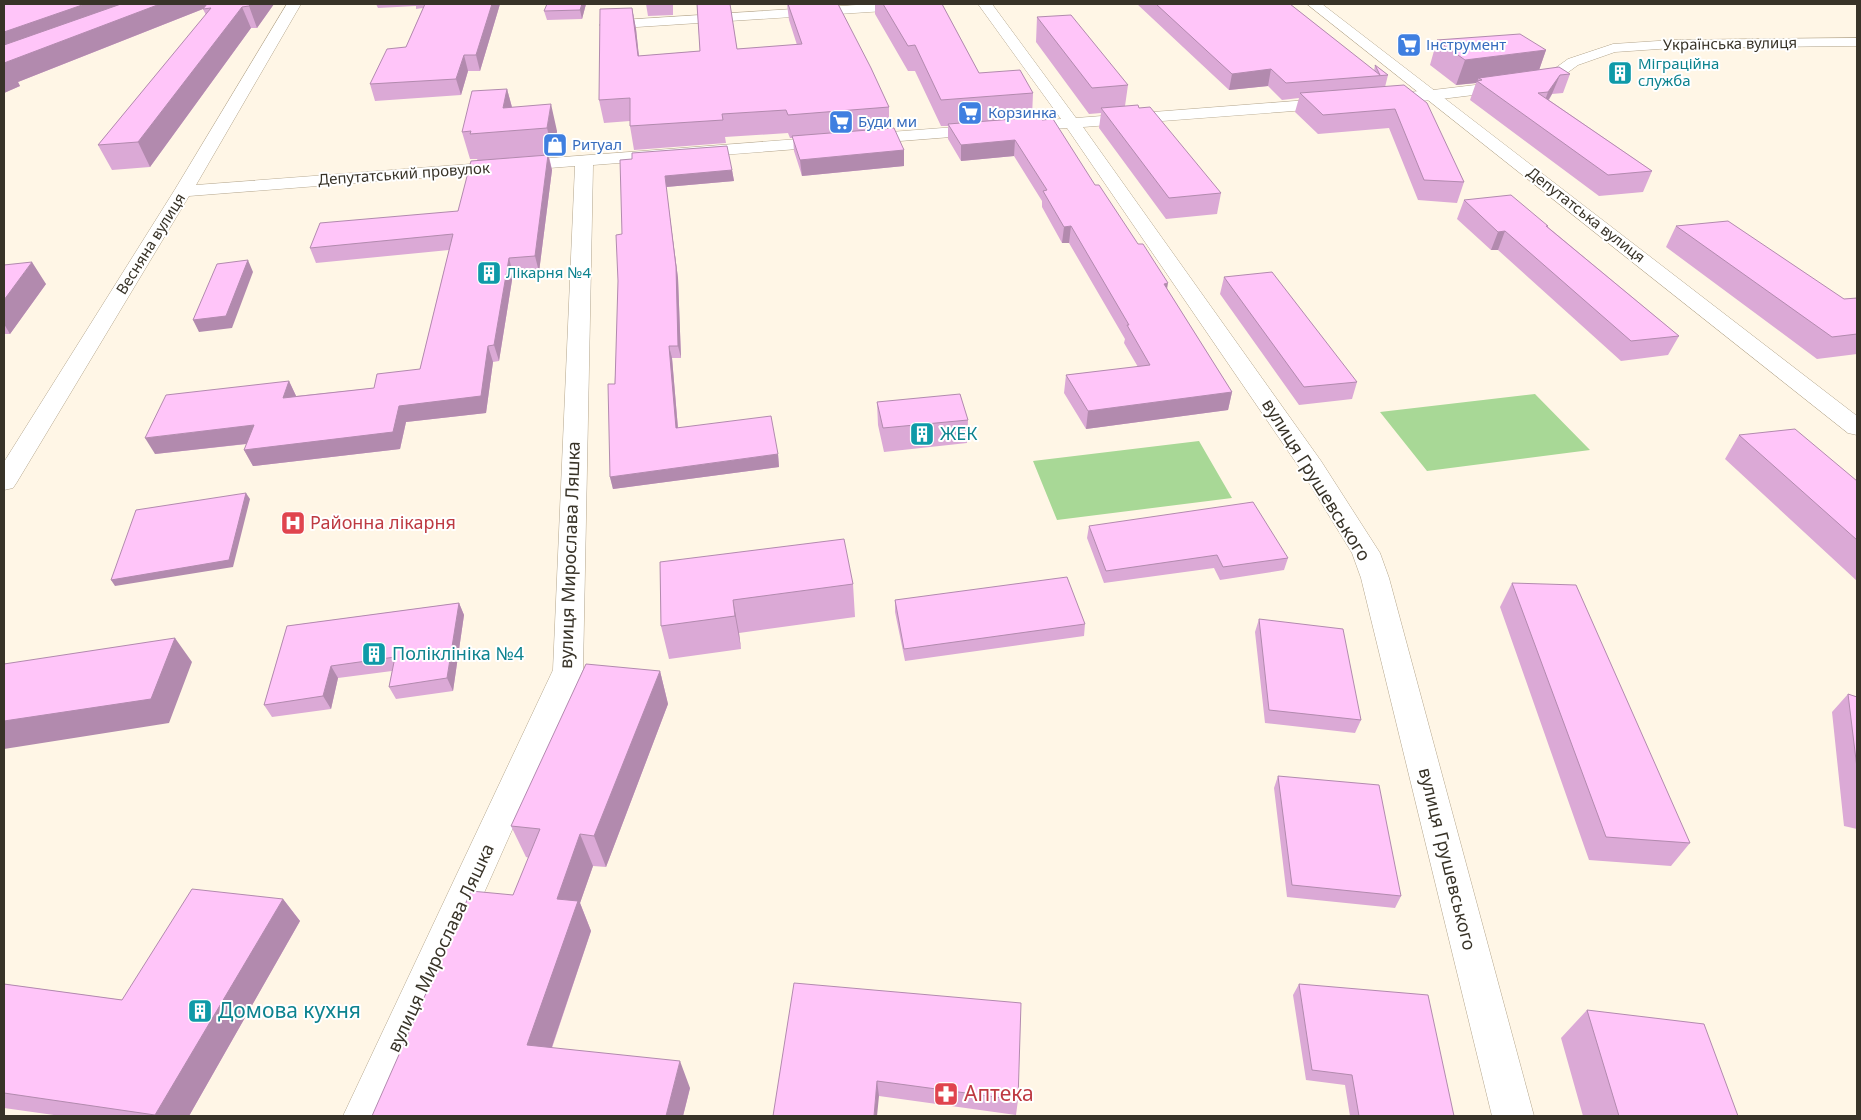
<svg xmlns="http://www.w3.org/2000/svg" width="1861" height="1120" font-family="'Noto Sans',sans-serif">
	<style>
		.green { fill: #a8d896 }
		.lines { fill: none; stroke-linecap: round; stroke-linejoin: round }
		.minor-casing { stroke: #b4a68d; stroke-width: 1 }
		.tertiary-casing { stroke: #b4a68d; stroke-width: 1 }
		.minor { fill: #fff; fill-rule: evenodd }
		.tertiary { fill: #fff; fill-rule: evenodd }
		.wall { fill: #dba9d6 }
		.shaded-wall { fill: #b28aae }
		.building { fill: #ffc5f9; stroke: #b28aae }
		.labels { text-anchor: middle; stroke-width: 4; stroke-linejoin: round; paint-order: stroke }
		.far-street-label { font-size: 15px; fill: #383328; stroke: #fff }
		.far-shop-label { font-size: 15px; fill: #366cbe; stroke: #fff; text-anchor: start }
		.far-culture-label { font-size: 15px; fill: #0d838f; stroke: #fff; text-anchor: start }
		.culture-label { font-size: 18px; fill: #0d838f; stroke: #fff; text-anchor: start }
		.street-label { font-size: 18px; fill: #383328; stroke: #fff }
		.health-label { font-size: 18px; fill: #be3a42; stroke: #fff; text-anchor: start }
		.near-culture-label { font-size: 21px; fill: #0d838f; stroke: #fff; text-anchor: start }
		.near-health-label { font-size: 21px; fill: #be3a42; stroke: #fff; text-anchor: start }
	</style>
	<rect width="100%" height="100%" fill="#fff6e6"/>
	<path class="green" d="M1535,394L1590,450L1427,471L1380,412Z
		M1199,441L1232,498L1057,520L1033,461Z"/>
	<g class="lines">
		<defs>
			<path id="minor" d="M287,4H301L196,185L1061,119L978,4H992L1076,118L1333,98L1339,100L1341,103L1339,106L1333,108L1083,127L1321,461L1380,553L1389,578L1534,1116H1492L1361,578L1352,553L1301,470L1067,128L593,165L583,670L385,1116H343L553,670L575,166L189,196L17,482L13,488L4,490V462L174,191Z
				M872,4H938L931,8L606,29L599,25L606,21Z
				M1857,38V46L1673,48L1615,52L1578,65L1552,84L1547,86L1433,100L1381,104L1375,102L1373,99L1375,96L1381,94L1433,90L1543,77L1568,59L1613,44L1673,40Z"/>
			<path id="tertiary" d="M1307,4H1322L1857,416V435L1848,433Z"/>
		</defs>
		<use href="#minor" class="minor-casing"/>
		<use href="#tertiary" class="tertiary-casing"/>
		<use href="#minor" class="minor"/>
		<use href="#tertiary" class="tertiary"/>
	</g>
	<path class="wall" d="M4,4H274L257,28H251L150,167L112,170L98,145L206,15L203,9L18,82L20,86L4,93Z
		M376,4H500L480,71H468L461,95L375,101L370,84L406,47L423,8L416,9V6L378,8Z
		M586,4L582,19L547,20L544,11Z
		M646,4H673V15L648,16Z
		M697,4H730L737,49L797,45L789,20L787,4H838L889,107V128L904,150V166L802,176L794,151L793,138H790L788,133L725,137L726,143L634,150L630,126V121L604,123L599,100L632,8L636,29L639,56L700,51Z
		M875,4H942L979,73L1033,93L1032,117L1042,120L1095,185L1167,289L1232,392L1228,410L1086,429L1064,393L1066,375L1138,367L1124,343L1125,339L1069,243H1062L1042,207V201L1014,156L961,161L948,139V126H941L915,71H908L875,14Z
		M1137,4H1290L1374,71L1375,65L1388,75L1385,87L1464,182L1457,203L1418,200L1389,128L1318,134L1295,112L1299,98L1282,100L1268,86L1229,90Z
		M1037,17L1128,85L1125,106L1221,193L1217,214L1166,219L1099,128L1101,113L1089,114L1036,42Z
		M1437,40L1546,50L1539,70L1570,74L1563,93L1552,94L1549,100L1652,171L1643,192L1599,196L1470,100L1476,83L1456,85L1430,65Z
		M507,89L512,107L557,131L554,156H549L552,170L539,272L513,274L499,361L493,362L486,413L406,422L400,449L253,466L244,450L247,444L155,454L289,381L296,396L374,388L420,369L449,250L316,263L310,248L458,211L478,161L477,159H470L462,132Z
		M632,159L732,170L734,181L666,187L678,278L681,358H672L678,428L778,454L779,467L613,489L610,477L622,234Z
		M1464,200L1548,226V227L1679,336L1668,355L1621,361L1498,250H1491L1457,219Z
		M1676,226L1844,299L1857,298V354L1817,359L1666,247Z
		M4,265L46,284L10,334H4Z
		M1224,277L1357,382L1352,399L1299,405L1220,294Z
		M877,402L968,420L967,443L884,452L878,425Z
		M1739,435L1857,481V581L1725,459Z
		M1089,526L1288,558L1284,570L1220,580L1214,568L1104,583L1087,538Z
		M660,562L853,584L855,617L739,633L741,649L669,659L661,626Z
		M1512,583L1690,843L1671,866L1589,860L1500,607Z
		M895,600L1085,624L1084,636L905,661L895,612Z
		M459,603L464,615L453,691L396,699L389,687L392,671L338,678L331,709L272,717L264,705L287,626Z
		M1259,619L1361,720L1355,733L1265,723L1255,632Z
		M660,671L668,704L606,867L593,866L580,903L591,931L552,1048L690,1088L683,1116H372L513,895L529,858L526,857L511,826Z
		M1848,694L1857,697V829L1844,826L1832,712Z
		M1278,776L1401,896L1395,908L1287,897L1274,788Z
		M283,899L300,921L189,1116H61L4,1108V984L122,1000Z
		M794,983L1018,1100L1016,1115L879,1096Z
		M1299,984L1454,1116H1350L1345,1085L1306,1080L1293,995Z
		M1587,1010L1738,1116H1583L1561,1038Z"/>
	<path class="shaded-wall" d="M85,4H146L4,56V32Z
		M160,4H207L208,7L18,82L20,86L4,93V63Z
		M251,4H274L257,28L249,6Z
		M492,4H500L480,71L476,55Z
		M582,4H586L582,19L580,10Z
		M242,7L251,28L150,167L138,142Z
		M632,8L636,29L641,77L638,56Z
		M1546,50L1537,76L1482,80L1479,78L1476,83L1456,85L1465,60Z
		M464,55L468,71L461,95L456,79Z
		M1271,69L1268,86L1229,90L1232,74Z
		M1560,75L1552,94L1541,111L1548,92Z
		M507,89L514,115L503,108Z
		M551,104L557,131L554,156L547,128Z
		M1015,140L1014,156L961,161V145Z
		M904,150V166L802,176L800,160Z
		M548,155L552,170L539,272L535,256Z
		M732,170L734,181L666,187L678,278L681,358L678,346L665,176Z
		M1071,226L1069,243H1062L1064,227Z
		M1505,231L1498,250H1491L1498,232Z
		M509,258L513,274L499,361L494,345Z
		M248,260L253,272L232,328L199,332L193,320Z
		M32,262L46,284L10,334L4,324V300Z
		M1168,283L1165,301L1164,284Z
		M488,346L493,362L486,413L406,422L400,449L253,466L244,450Z
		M669,346L672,358L679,441L676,428Z
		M289,381L297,398H283Z
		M1232,392L1228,410L1086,429L1088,411Z
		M254,425L262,442L155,454L145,438Z
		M778,454L779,467L613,489L610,477Z
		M246,493L250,499L233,567L115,586L111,580Z
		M733,600L739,633L741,649L735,616Z
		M459,603L464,615L453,691L447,678Z
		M175,638L192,662L169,723L4,749V721Z
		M331,666L338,678L331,709L323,696Z
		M660,671L668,704L606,867L594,836Z
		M580,834L593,866L580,903L591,931L543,1073L527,1045L557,899Z
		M283,899L300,921L189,1116H157L155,1115Z
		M680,1061L690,1088L683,1116H666Z
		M877,1081L879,1096L877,1116H874Z"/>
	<path class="building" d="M4,4H85L4,32Z
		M121,4H160L4,63V45Z
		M207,4H251L249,6L242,7L138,142L98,145L211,8L203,9Z
		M425,4H492L476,55H464L456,79L370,84L387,49L406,47Z
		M547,4H582L580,10L544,11Z
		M697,4H730L737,49L802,44L788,4H838L871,68L889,107L788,115L786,110L722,114L723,120L630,126V98L599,100L600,9L632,8L638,56L700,51Z
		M883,4H942L979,73L1020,70L1033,93L941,100L915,45L908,46Z
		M1156,4H1290L1380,75L1375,65L1388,75L1286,83L1271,69L1232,74Z
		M1071,15L1128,85L1092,88L1037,17Z
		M1520,34L1546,50L1465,60L1437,40Z
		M1559,67L1570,74L1560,75L1548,92L1538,93L1652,171L1608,175L1477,81L1482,80L1479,78Z
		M1404,85L1427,103L1464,182L1424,180L1395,109L1323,115L1300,93Z
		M507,89L503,108L551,104L547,128L470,134L471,131L462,132L472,91Z
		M1138,105L1139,108L1150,107L1221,193L1169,198L1101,108Z
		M1040,117L1042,120L1053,119L1095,185H1099L1138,244H1143L1168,283L1164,284L1232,392L1088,411L1066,375L1150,365L1127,325H1129L1071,226L1064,227L1043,191L1047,190L1015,140L961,145L948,124Z
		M894,128L904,150L800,160L792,136Z
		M727,146L732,170L665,176L676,267L678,346H669L676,428L771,416L778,454L610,477L608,384H615L618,281L616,235L622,234L620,160L632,159V153Z
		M548,155L535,256L509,258L494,345L488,346L481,396L399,406L393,432L244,450L254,425L145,438L166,395L289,381L283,398L374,388L377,374L420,369L453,234L310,248L320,223L458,211L471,161Z
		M1511,195L1548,226H1546L1679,336L1631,341L1505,231L1498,232L1464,200Z
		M1728,221L1844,299L1857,298V334L1832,337L1676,226Z
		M248,260L226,316L193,320L217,264Z
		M32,262L4,300V265Z
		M1272,272L1357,382L1304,387L1224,277Z
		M960,394L968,420L883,428L877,402Z
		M1795,429L1857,481V540L1739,435Z
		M246,493L229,560L111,580L136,510Z
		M1253,502L1288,558L1223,567L1217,555L1106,571L1089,526Z
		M844,539L853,584L733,600L735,616L661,626L660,562Z
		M1067,577L1085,624L904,649L895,600Z
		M1512,583L1576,585L1690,843L1606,837Z
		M459,603L447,678L389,687L395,657L331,666L323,696L264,705L287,626Z
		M1259,619L1343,629L1361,720L1269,710Z
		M175,638L151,699L4,721V664Z
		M586,664L660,671L594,836L580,834L557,899L578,901L527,1045L680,1061L666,1116H372L471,891L513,895L540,829L511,826Z
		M1848,694L1857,697V768Z
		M1278,776L1379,785L1401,896L1292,885Z
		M192,889L283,899L155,1115L4,1093V984L122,1000Z
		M794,983L1021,1003L1018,1100L877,1081L874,1116H773Z
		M1299,984L1428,995L1454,1116H1359L1352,1075L1312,1070Z
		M1587,1010L1704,1024L1738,1116H1619Z"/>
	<defs>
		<symbol id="supermarket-square" viewBox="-11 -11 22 22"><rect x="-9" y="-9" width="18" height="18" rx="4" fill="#3f7fe0" stroke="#fff"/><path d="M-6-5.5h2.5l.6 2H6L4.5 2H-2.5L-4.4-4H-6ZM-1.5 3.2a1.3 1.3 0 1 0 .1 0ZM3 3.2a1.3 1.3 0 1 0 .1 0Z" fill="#fff"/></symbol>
		<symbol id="building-square" viewBox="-11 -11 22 22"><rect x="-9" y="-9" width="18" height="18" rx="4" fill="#0f9aa8" stroke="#fff"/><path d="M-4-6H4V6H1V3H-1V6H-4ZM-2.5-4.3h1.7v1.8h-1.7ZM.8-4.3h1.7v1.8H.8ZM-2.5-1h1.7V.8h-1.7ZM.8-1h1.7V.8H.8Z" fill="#fff"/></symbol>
		<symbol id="shop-square" viewBox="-11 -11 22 22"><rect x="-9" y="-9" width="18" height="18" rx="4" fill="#3f7fe0" stroke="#fff"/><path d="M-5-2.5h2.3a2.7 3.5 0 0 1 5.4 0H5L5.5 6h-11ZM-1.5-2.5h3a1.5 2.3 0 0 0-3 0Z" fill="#fff"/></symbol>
		<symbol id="hospital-square" viewBox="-11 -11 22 22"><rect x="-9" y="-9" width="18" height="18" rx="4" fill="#e0444e" stroke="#fff"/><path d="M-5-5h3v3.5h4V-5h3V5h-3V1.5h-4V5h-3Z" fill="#fff"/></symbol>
		<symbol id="pharmacy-square" viewBox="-11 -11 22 22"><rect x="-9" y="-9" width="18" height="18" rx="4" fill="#e0444e" stroke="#fff"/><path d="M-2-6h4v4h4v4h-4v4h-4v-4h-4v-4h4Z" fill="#fff"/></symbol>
	</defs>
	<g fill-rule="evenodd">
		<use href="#supermarket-square" x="1395" y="31" width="28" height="28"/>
		<use href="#building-square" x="1606" y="59" width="28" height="28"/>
		<use href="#supermarket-square" x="956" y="99" width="28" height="28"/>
		<use href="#supermarket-square" x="827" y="108" width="28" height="28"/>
		<use href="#shop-square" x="541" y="131" width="28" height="28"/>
		<use href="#building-square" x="475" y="259" width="28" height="28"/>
		<use href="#building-square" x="908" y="420" width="28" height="28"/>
		<use href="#hospital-square" x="279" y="509" width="28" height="28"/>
		<use href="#building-square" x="360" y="640" width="28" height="28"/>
		<use href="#building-square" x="186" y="997" width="28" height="28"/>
		<use href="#pharmacy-square" x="932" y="1080" width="28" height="28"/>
	</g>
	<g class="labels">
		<g class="far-street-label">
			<text transform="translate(1730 44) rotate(-1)" y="5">Українська вулиця</text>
			<text transform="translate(404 174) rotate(-4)" y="5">Депутатський провулок</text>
			<text transform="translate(1586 215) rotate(38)" y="5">Депутатська вулиця</text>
			<text transform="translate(151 244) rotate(-58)" y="5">Весняна вулиця</text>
		</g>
		<g class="far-shop-label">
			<text x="1426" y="50">Інструмент</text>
			<text x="988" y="118">Корзинка</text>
			<text x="858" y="127">Буди ми</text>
			<text x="572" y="150">Ритуал</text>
		</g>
		<g class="far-culture-label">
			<text x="1638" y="69">Міграційна<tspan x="1638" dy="17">служба</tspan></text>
			<text x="506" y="278">Лікарня №4</text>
		</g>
		<g class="culture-label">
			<text x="940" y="440">ЖЕК</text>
			<text x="392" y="660">Поліклініка №4</text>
		</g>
		<g class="street-label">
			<text transform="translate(1316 480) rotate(58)" y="6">вулиця Грушевського</text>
			<text transform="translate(570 555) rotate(-88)" y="6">вулиця Мирослава Ляшка</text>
			<text transform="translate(1447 859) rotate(76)" y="6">вулиця Грушевського</text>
			<text transform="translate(441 948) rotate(-65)" y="6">вулиця Мирослава Ляшка</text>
		</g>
		<g class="health-label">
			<text x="310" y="529">Районна лікарня</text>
		</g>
		<g class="near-culture-label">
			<text x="218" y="1018">Домова кухня</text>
		</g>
		<g class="near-health-label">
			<text x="964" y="1101">Аптека</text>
		</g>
	</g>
	<rect width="1861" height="1120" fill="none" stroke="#383328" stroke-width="10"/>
</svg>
